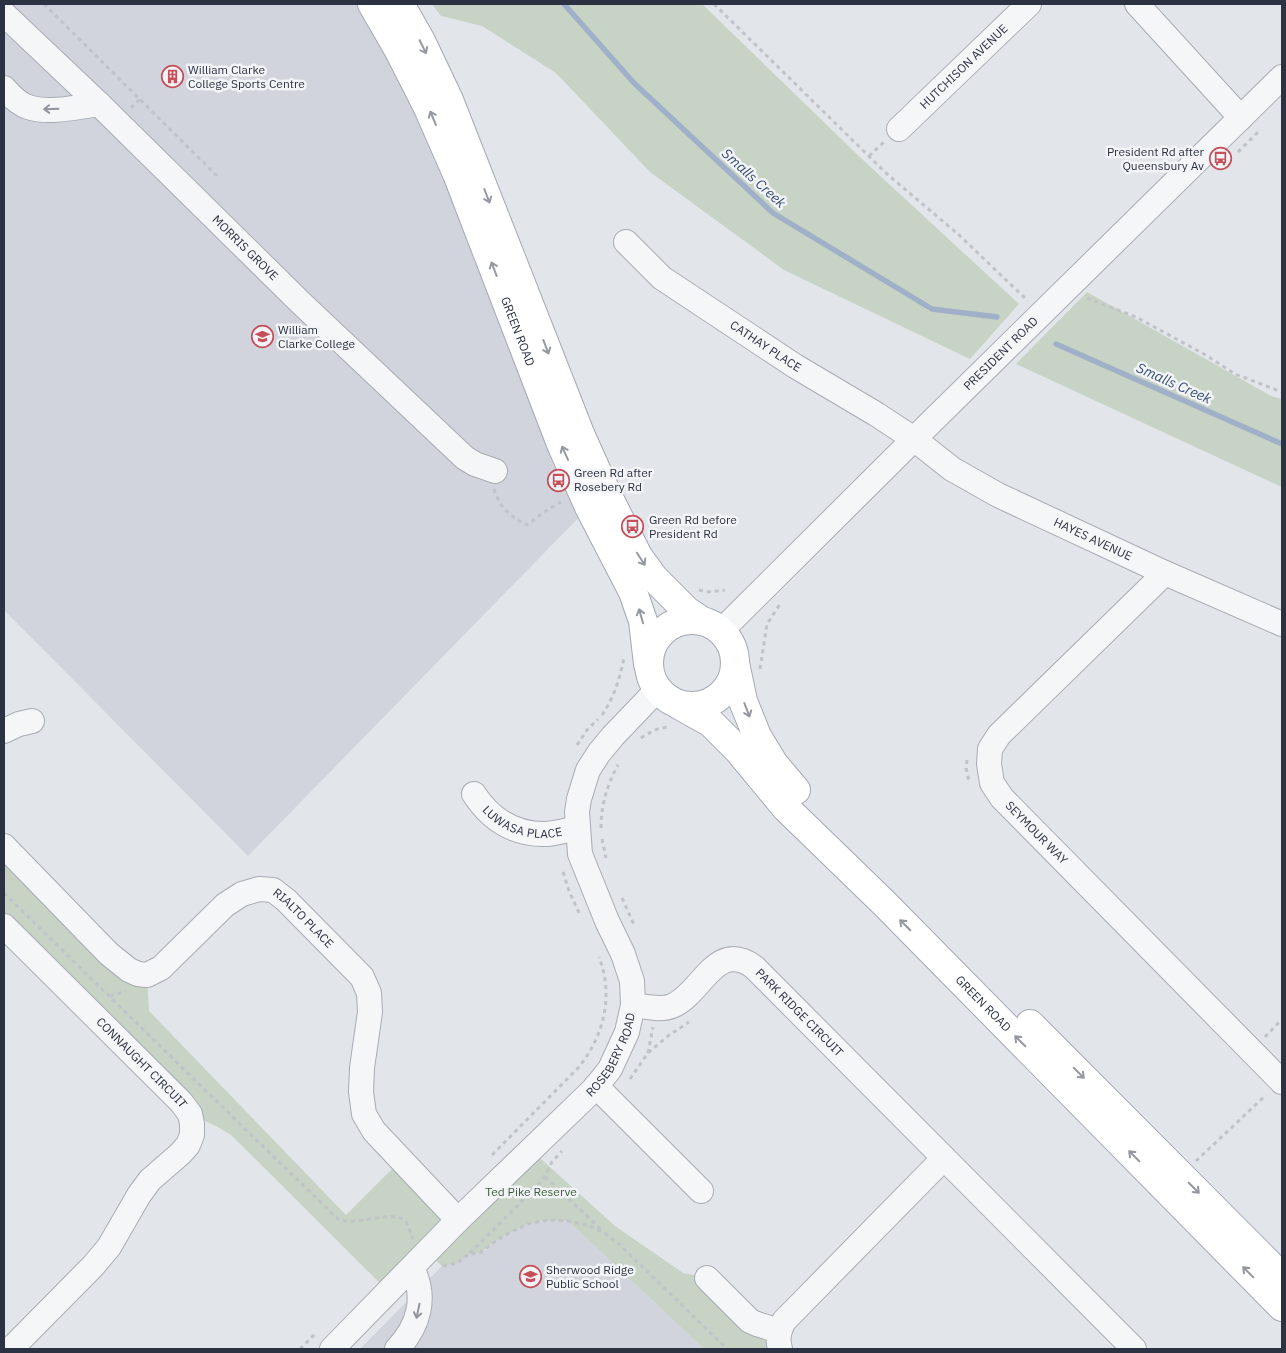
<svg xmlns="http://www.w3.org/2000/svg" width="1286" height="1353" font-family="'IBM Plex Sans',sans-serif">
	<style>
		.built { fill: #d1d4dc }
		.green { fill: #c7d3c4 }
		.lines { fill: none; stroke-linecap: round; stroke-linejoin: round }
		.stream { stroke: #a0b0c8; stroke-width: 5.5 }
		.minor-casing { stroke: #a7acb4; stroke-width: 26 }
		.major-casing { stroke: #a2a8b5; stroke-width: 30 }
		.path { stroke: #c0c3c8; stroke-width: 3; stroke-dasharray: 4 4; stroke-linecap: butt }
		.minor { stroke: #f5f6f8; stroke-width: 24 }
		.major { stroke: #fff; stroke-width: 28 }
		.oneway { stroke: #9598a0 }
		.oneway2 { stroke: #90949c }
		.labels { text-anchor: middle; stroke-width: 5; stroke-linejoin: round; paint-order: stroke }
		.street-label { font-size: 12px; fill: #2b3241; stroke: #f2f4f7 }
		.poi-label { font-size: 12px; fill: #2b3241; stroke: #f2f4f7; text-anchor: start }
		.park-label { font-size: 12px; fill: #3d5c39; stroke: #f2f4f7 }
		.water-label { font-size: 14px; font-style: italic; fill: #374e73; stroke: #f2f4f7 }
	</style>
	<rect width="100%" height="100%" fill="#e2e5ea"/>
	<path class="built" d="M4,4H372L589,507L248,856L4,610Z
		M548,1220L568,1221L704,1349H360L442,1266L457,1263L469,1254H476L486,1250L497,1240L511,1232L528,1224Z"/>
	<path class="green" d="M432,4H702L864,161L1019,304L970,359L784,270L650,172L556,73L482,26L441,16Z
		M1087,292L1271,396L1282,399V487L1016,364Z
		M4,846L147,975L149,1011L346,1215L401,1160L458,1220L531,1150L615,1226L683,1273L707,1278L780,1349H704L568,1221L548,1220L528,1224L511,1232L497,1240L480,1253L469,1254L457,1263L442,1266L427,1253L389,1292L231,1135L216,1126L190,1114L4,926Z"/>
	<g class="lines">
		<path class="stream" d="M564,4L634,83L773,213L932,309L997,317
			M1056,344L1282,444"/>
		<defs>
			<g id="minor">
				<path d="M1137,4L1241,118"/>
				<path id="s1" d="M4,14L99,104L301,303L465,458L475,464L495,471"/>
				<path d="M4,88C10,95 19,104 28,107C48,114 78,107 99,104"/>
				<path id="s2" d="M899,129L1029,4"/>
				<path id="s3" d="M626,242L662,278L795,366L876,414L914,439L952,469L998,495L1165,573L1282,624"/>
				<path id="s4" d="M1165,573L999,735L990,749L989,764L992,783L1002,798L1282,1082"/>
				<path id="s5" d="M721,631L914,439L1282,77"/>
				<path d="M4,731L19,724L32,721"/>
				<path id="s6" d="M474,794C491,820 515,835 547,834C557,833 568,830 578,828"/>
				<path id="s7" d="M4,846L109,954L129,970L138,974L147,975L161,968L225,905L242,894L259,889L273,890L286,900L362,977L369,993L370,1012L362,1068L361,1092L364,1114L374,1131L458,1220"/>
				<path id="s8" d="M4,926L181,1102L190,1114L192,1124V1135L188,1145L180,1154L150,1180L139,1195L109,1247L93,1266L11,1349"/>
				<path id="s9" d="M633,1005C645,1006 660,1011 672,1006C702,994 715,939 754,967L1134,1349"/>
				<path d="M596,1086L701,1191"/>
				<path d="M707,1278L750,1321L757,1324L779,1331"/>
				<path id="s10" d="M332,1349L458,1220L594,1089L610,1069L627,1032L633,1005L632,981L623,954L607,921L580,854L577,812L579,799L588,770L599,753L613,736L657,690"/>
				<path d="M397,1349C419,1326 427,1297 412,1268"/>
				<path d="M780,1349C777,1338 779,1331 784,1321L944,1158"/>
			</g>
			<g id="major">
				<path id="s11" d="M372,4L398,49L428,108L457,174L561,444L589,507L633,592L643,621L648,664"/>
				<path d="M400,4L421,41L449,100L581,436L608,496L638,556L654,578L687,611L702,621"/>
				<circle cx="692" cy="663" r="43"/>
				<path d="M735,663L743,701L757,736L774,764L796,790"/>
				<path id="s12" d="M679,705L711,723L738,750L786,808L885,904L1282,1307"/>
				<path d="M1030,1024L1282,1277"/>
			</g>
		</defs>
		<use href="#minor" class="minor-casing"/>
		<use href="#major" class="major-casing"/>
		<path class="path" d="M44,4L218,177
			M714,4L887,174L958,234L1028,301
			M131,108L140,99
			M1238,152L1258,132
			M869,156L885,141
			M1087,298L1136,317L1204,354L1235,374L1282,392
			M494,489C499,507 511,517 527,525L547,510L561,502
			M699,590L707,592L725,590
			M760,669L767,624L780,604
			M602,715C614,698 620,677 624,658
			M641,738C650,732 659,727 670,727
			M577,745L587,730L598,719
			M967,760L966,768L969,781
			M601,828C601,805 607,785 618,765
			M602,839L606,858
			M563,872L569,891L580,915
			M4,893L209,1094L338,1219C354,1227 393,1209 405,1221C409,1225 410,1233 413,1239
			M622,898L635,927
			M110,996L126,991
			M1265,1037L1282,1019
			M648,1053L653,1027
			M630,1079L648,1053L668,1036L689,1022
			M492,1155L579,1067C604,1035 614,996 599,957
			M1196,1161L1266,1095
			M545,1177L603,1231
			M470,1253L542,1181L552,1162L562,1151
			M443,1266L457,1263L469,1254L480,1253L497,1240L511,1232L528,1224L548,1220L568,1221L588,1225L606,1234L620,1245L727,1349
			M300,1349L317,1332"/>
		<use href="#minor" class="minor"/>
		<use href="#major" class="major"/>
	</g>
	<defs><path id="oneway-shaft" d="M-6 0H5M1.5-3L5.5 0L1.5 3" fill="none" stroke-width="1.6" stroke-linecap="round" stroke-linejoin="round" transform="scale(1.25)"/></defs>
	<g class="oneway">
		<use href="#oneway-shaft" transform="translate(423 47) rotate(64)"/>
		<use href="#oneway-shaft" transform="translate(433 118) rotate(-113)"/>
		<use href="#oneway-shaft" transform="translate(487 196) rotate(69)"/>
		<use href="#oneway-shaft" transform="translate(494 269) rotate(-111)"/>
		<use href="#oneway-shaft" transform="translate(546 347) rotate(69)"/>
		<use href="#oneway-shaft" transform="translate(565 453) rotate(-114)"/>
		<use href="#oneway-shaft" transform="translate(641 559) rotate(57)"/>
		<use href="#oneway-shaft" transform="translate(641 616) rotate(-106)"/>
		<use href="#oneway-shaft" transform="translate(747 710) rotate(69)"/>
		<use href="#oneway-shaft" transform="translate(905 925) rotate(-135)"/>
		<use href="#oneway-shaft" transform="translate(1020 1041) rotate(-135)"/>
		<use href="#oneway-shaft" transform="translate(1079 1073) rotate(45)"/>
		<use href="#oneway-shaft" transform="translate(1134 1156) rotate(-135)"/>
		<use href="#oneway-shaft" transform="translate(1194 1188) rotate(45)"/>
		<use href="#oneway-shaft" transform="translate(1248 1272) rotate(-135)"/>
	</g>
	<g class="oneway2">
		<use href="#oneway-shaft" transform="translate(51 109) rotate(178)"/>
		<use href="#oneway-shaft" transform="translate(418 1311) rotate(102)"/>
	</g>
	<defs>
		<symbol id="building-ring" viewBox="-11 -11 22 22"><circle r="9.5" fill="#f2f4f7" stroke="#c74f59" stroke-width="1.5"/><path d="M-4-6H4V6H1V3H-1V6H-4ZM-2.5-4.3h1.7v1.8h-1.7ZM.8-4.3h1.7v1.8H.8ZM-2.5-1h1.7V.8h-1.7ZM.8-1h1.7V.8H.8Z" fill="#c74f59"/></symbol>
		<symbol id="bus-ring" viewBox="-11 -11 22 22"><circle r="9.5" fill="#f2f4f7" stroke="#c74f59" stroke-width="1.5"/><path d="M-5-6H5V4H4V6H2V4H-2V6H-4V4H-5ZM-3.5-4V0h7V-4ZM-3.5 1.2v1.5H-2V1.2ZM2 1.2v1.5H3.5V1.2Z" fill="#c74f59"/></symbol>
		<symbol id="school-ring" viewBox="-11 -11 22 22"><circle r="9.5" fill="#f2f4f7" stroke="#c74f59" stroke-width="1.5"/><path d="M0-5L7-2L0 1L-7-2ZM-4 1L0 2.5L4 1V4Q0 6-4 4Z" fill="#c74f59"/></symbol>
	</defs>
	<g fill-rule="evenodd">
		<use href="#building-ring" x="160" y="64" width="25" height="25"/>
		<use href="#bus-ring" x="1208" y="146" width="25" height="25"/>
		<use href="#school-ring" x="250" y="324" width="25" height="25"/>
		<use href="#bus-ring" x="546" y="468" width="25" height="25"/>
		<use href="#bus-ring" x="620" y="514" width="25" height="25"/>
		<use href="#school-ring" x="518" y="1264" width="25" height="25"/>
	</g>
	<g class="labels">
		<g class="street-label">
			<text dy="4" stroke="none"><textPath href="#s2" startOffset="90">HUTCHISON AVENUE</textPath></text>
			<text dy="4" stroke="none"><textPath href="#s1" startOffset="336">MORRIS GROVE</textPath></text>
			<text dy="4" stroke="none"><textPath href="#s11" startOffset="359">GREEN ROAD</textPath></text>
			<text dy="4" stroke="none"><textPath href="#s3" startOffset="175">CATHAY PLACE</textPath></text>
			<text dy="4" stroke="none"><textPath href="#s5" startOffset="394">PRESIDENT ROAD</textPath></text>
			<text dy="4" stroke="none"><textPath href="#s3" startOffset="556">HAYES AVENUE</textPath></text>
			<text dy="4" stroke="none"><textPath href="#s6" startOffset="60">LUWASA PLACE</textPath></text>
			<text dy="4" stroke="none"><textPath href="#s4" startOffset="350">SEYMOUR WAY</textPath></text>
			<text dy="4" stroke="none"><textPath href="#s7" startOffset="394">RIALTO PLACE</textPath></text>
			<text dy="4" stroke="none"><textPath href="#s12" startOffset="428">GREEN ROAD</textPath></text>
			<text dy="4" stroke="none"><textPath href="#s9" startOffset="205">PARK RIDGE CIRCUIT</textPath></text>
			<text dy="4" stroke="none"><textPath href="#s10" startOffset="408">ROSEBERY ROAD</textPath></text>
			<text dy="4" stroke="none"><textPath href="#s8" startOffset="194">CONNAUGHT CIRCUIT</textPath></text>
		</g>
		<g class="poi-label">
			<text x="188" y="74">William Clarke<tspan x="188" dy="14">College Sports Centre</tspan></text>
			<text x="1204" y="156" text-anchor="end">President Rd after<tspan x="1204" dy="14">Queensbury Av</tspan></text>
			<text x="278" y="334">William<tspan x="278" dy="14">Clarke College</tspan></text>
			<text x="574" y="477">Green Rd after<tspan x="574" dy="14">Rosebery Rd</tspan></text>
			<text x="649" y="524">Green Rd before<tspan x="649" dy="14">President Rd</tspan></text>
			<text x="546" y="1274">Sherwood Ridge<tspan x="546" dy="14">Public School</tspan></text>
		</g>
		<g class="park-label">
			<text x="531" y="1196">Ted Pike Reserve</text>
		</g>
		<g class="water-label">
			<text transform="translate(754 178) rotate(42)" y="5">Smalls Creek</text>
			<text transform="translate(1174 383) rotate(24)" y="5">Smalls Creek</text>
		</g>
	</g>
	<rect width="1286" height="1353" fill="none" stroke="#2b3241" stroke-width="10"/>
</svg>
